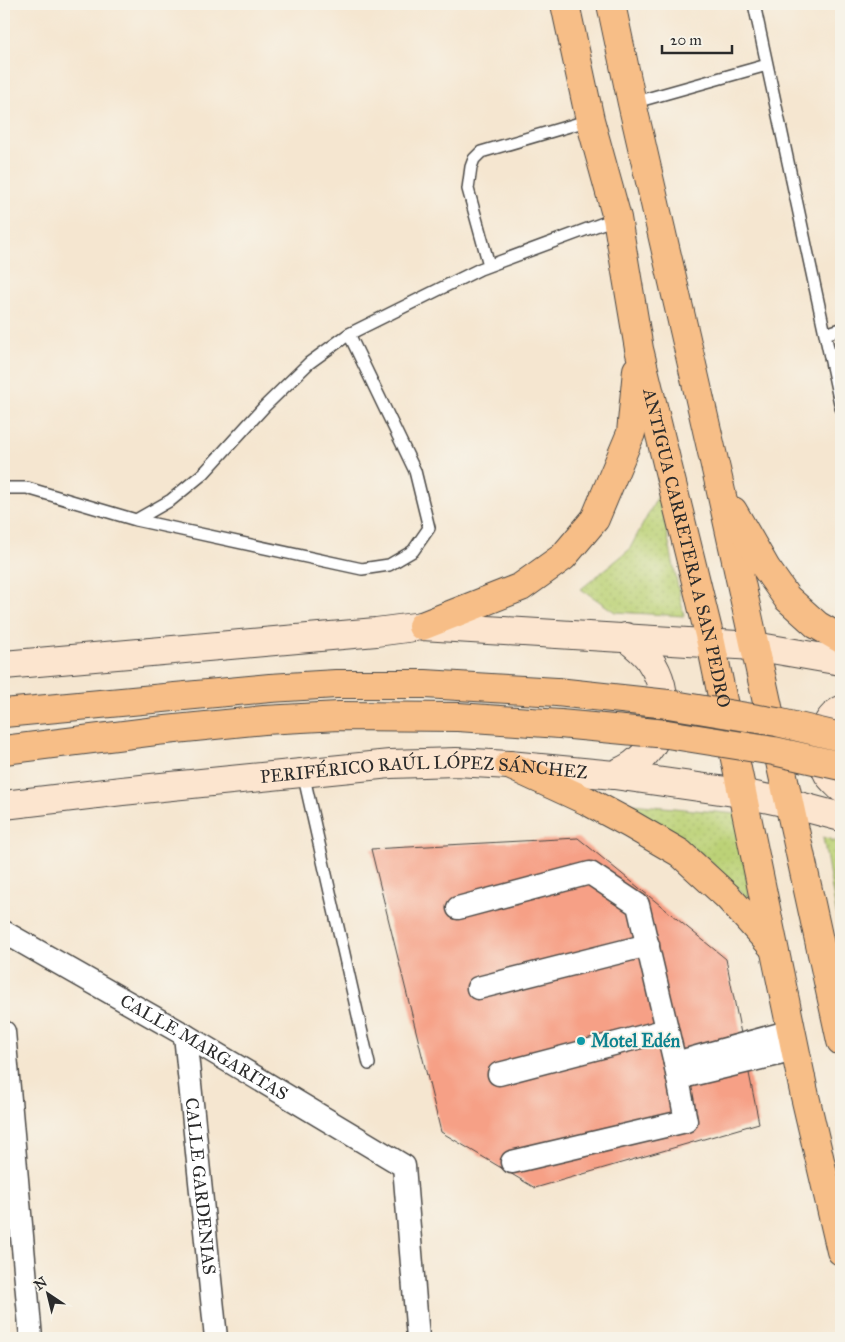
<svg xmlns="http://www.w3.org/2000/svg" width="845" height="1342" font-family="'IM FELL Great Primer',serif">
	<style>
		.grass { fill: url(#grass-dots); stroke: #747e51 }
		.building { fill: #f6a086 }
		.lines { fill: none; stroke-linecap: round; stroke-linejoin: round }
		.lane-casing { stroke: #494744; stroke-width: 14 }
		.street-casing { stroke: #494744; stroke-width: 25 }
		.secondary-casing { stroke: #494744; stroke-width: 30 }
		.primary-casing { stroke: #494744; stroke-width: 30 }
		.highway-casing { stroke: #494744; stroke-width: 30 }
		.lane { stroke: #fff; stroke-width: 11 }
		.street { stroke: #fff; stroke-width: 22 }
		.secondary { stroke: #fce5cf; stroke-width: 28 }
		.primary { stroke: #f7be87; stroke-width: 28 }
		.highway { stroke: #f7be87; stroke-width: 28 }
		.highway-bridge-casing { stroke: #494744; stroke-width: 30; stroke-linecap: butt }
		.highway-bridge { stroke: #f7be87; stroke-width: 28 }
		.culture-dot { fill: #0f9aa8; stroke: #f7f3e8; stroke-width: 2 }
		.labels { text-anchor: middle; stroke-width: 4; stroke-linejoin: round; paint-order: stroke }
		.street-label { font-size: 18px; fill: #2b2b2b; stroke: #f7f3e8 }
		.culture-label { font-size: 18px; font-weight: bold; fill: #0d838f; stroke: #f7f3e8; text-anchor: start }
	</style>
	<defs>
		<pattern id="grass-dots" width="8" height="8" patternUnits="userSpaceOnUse" patternTransform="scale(1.25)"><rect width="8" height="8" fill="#bcd277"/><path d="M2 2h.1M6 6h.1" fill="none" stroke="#a2b467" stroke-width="1.8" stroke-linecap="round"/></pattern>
	</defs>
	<rect width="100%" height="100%" fill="#f7f3e8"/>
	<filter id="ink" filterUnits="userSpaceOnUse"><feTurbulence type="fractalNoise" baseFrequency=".02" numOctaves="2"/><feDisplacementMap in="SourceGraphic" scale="10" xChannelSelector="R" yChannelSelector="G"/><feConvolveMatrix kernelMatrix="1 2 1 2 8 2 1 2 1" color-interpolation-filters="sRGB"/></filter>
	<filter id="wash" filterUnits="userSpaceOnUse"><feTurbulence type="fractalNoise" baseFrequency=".0096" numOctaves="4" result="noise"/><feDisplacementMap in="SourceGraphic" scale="20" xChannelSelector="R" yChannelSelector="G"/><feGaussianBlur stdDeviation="1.12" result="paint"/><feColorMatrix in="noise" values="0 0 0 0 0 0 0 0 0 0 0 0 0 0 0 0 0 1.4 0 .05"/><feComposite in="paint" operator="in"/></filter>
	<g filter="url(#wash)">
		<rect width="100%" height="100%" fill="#f5e6d0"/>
		<path class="grass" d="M659,494L684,616L615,612L581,589L629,550Z
			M621,803L737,814L750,901L709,860L675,834Z
			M823,837L841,843V924L837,917Z"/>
		<g id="blocks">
			<path class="building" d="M578,838L726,959L759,1123L535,1188L441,1132L371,849Z"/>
		</g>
	</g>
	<g filter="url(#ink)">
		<use href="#blocks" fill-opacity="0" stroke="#494744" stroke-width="1"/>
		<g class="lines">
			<defs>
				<path id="lane" d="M754,4L841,408
					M632,103L767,65
					M489,265L468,189L471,167L474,159L481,152L590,120
					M825,334L841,329
					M4,488H27L136,520L171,500L204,473L265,406L309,363L349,334L480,269L617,218
					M136,520L362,569L389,565L413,551L429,528L415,471L349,334
					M303,773L369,1064"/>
				<g id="street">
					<path d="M458,908L590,873L638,905L675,1063L686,1121L512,1162"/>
					<path id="s1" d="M4,932L185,1035L404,1166L418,1338"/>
					<path d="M478,988L648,945"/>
					<path d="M4,1032L31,1338"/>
					<path id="s2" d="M185,1035L216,1338"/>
					<path d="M675,1063L791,1031"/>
					<path d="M499,1074L667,1030"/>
					<path d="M678,1078L795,1050"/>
				</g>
				<g id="secondary">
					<path d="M4,665L376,632L422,626L754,646L841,661"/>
					<path d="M841,710C820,722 817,754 828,774C831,779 837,784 841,788"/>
					<path d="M614,775C621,771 629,768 635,763C668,738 672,691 649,659C643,651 633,644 626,637"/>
					<path id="s3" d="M4,805L122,791L390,764L456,762L509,765L614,775L741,793L788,803L841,817"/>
				</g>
				<g id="primary">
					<path id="s4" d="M565,4L590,120L617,218L639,349L711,643L804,1092L841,1251"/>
					<path d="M611,4L632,103L720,487L841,1041"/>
					<path d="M733,511L766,568L787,598L817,625L841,639"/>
					<path d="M422,626L521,587L563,557L595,519L631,433L637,370"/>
					<path d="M509,765L587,801L630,824L680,853L728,897L772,946"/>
				</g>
				<path id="highway" d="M4,713L270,688L336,684H425L557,692
					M4,750L156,731L264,720L339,716L458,717L560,724"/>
			</defs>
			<use href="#lane" class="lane-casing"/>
			<use href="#street" class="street-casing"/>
			<use href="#secondary" class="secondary-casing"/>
			<use href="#primary" class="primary-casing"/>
			<use href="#highway" class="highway-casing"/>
			<use href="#lane" class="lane"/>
			<use href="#street" class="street"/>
			<use href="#secondary" class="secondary"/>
			<use href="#primary" class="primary"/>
			<use href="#highway" class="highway"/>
			<defs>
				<path id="highway-bridge" d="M557,692L668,704L777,722L841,737
					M560,724L667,734L774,751L841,766"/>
			</defs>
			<use href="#highway-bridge" class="highway-bridge-casing"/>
			<use href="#highway-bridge" class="highway-bridge"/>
		</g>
	</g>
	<circle class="culture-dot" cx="581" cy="1041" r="5"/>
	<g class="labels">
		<g class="street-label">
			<text dy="6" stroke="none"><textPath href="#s4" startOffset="558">ANTIGUA CARRETERA A SAN PEDRO</textPath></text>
			<text dy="6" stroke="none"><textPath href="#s3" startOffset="422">PERIFÉRICO RAÚL LÓPEZ SÁNCHEZ</textPath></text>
			<text dy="6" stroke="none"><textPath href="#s1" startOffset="231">CALLE MARGARITAS</textPath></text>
			<text dy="6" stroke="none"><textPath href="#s2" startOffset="152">CALLE GARDENIAS</textPath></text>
		</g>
		<g class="culture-label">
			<text x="591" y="1047">Motel Edén</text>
		</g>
	</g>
	<rect width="845" height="1342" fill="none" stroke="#f7f3e8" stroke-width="20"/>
	<g transform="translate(48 1294) rotate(325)" stroke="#f7f3e8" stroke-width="4" paint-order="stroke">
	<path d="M0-4L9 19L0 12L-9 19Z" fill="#2b2b2b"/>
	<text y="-8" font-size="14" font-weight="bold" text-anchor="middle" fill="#2b2b2b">N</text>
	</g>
	<path d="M662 45v8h70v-8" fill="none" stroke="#2b2b2b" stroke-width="2.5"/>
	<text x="670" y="45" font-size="15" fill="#2b2b2b" stroke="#f7f3e8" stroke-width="4" paint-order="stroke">20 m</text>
</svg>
